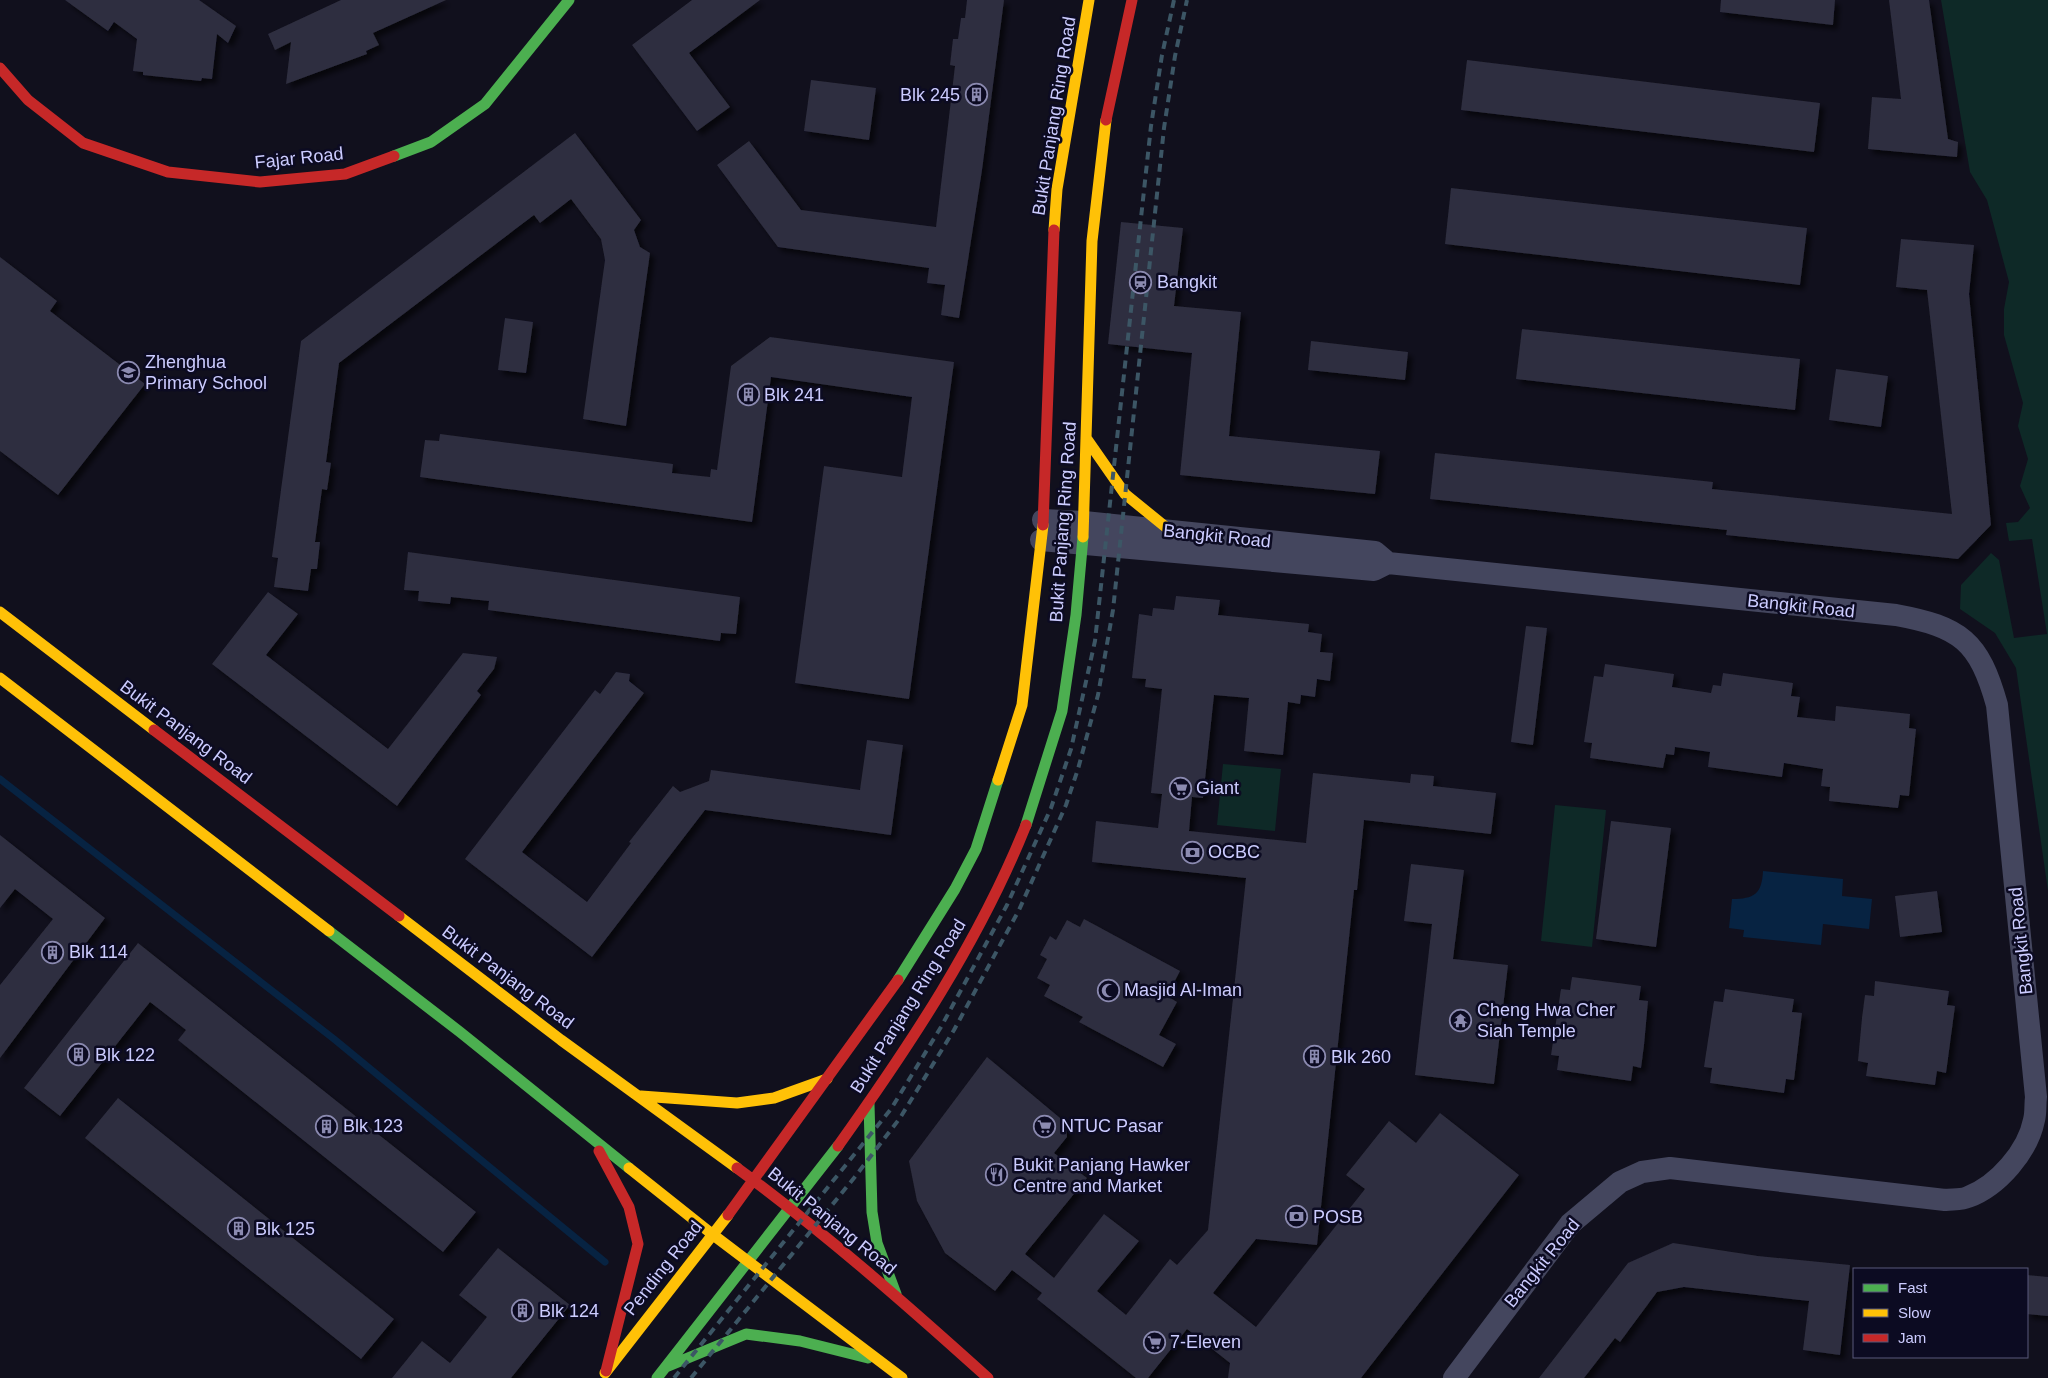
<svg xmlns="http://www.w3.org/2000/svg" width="2048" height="1378" font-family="Helvetica,sans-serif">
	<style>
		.green { fill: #0e2927 }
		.water { fill: #072342 }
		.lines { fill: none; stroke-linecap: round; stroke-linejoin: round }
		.stream { stroke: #072342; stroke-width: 7 }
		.building { fill: #2e2e3f; filter: url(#shadow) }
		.street { stroke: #44465e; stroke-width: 22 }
		.fast { stroke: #4caf50; stroke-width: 11 }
		.slow { stroke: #ffc107; stroke-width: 11 }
		.jam { stroke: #c62828; stroke-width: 11 }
		.rail { stroke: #3c5665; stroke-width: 4; stroke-dasharray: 8 6; stroke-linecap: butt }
		.labels { text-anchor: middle; stroke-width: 5; stroke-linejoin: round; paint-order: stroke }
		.poi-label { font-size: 18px; fill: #ccf; stroke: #0c0b22; text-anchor: start }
		.street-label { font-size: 18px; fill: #ccf; stroke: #0c0b22 }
	</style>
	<defs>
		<filter id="shadow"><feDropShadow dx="4.5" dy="4.5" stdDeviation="2.5" flood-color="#0009"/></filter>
	</defs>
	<rect width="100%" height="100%" fill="#11101d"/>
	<path class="green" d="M1941,0H2048V891L2016,668L1995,633L1960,609L1961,585L1991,553L1999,560L2014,638L2047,634L2032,539L2009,541L2006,523L2018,522L2030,508L2020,486L2028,459L2018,426L2023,403L2004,335V309L2009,282L1987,200L1970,172Z
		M1223,764L1281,769L1275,831L1217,825Z
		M1555,805L1606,810L1592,947L1541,941Z"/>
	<path class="water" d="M1763,871L1843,879L1842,896L1872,899L1869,929L1823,924L1821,945L1743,937L1744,930L1729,928L1732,899C1754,899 1762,894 1763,871Z"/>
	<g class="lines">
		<path class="stream" d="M0,779L334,1039L605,1262"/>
	</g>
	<path class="building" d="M65,0H199L236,26L228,43L217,34L212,79L202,78L201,81L143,75V72L133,71L137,39L114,22L108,31Z
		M341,0H446L373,33L379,45L366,51L367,54L286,84L291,42L275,50L268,34Z
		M692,0H760L689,53L730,107L697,131L632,45Z
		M967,0H1004L982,170L959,318L941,315L945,285L927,283L929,268L778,247L717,165L749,141L801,210L936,227L955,66L950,65L953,39H958L961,18H965Z
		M1721,0H1835L1833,25L1720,12Z
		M1889,0H1929L1948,139L1958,142L1957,157L1868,149L1872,97L1901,99Z
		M1467,60L1820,103L1814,152L1461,110Z
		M811,80L876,88L869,140L804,131Z
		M575,133L641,220L634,230L640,247L650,253L626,426L583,419L605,260L601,239L571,199L540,223L534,215L339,363L326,462L331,463L327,490L322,489L315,542H320L317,569H311L308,591L274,587L278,558L272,557L301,341Z
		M1451,188L1807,228L1800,285L1445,244Z
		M1121,222L1183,228L1174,306L1241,312L1229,436L1380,451L1375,494L1180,475L1192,353L1108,344Z
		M1901,239L1974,245L1969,294L1991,525L1958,559L1726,535L1727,530L1430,499L1435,453L1713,482L1712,489L1952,514L1927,290L1896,287Z
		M0,257L57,301L50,311L145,384L58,495L0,451Z
		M505,318L533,322L526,373L498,370Z
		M1522,329L1800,359L1795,410L1516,379Z
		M770,337L954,362L909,699L795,683L824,466L902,477L912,397L771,377L752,522L420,477L425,440L439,441L440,434L673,464L672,473L710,477L711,469L717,470L731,366Z
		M1311,341L1408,352L1405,380L1308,370Z
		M1836,369L1888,376L1881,427L1829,420Z
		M408,552L740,597L736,634L721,633L720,641L488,610L489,601L451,597L450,604L418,601L419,591L404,590Z
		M268,592L298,614L266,655L388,749L463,653L497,657L494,669L477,691L481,695L397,806L212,664Z
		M1176,596L1220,600L1218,615L1309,624L1308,632L1322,634L1320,652L1333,653L1330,681L1317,679L1315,697L1301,695L1300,704L1288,702L1283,755L1244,751L1249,698L1214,695L1203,798L1192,797L1189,831L1306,843L1313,773L1410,783L1411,774L1434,776L1433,786L1496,793L1491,834L1364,820L1357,890H1354L1317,1245L1256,1239L1213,1293L1256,1327L1365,1189L1346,1175L1389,1121L1416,1143L1440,1113L1519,1175L1361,1378H1228L1230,1363L1187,1329L1148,1378H1136L1037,1299L1042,1293L1012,1270L995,1291L945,1253L917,1201L909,1161L987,1057L1066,1123L1067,1137L1054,1153L1087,1178L1025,1254L1054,1278L1104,1214L1139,1241L1097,1291L1126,1315L1170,1259L1177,1265L1208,1230L1246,878L1092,862L1096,821L1158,828L1162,794L1151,793L1162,689L1145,687L1146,679L1132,678L1139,614L1152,616L1153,608L1174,610Z
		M1526,626L1547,628L1533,745L1511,742Z
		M1605,664L1674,674L1672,687L1711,693L1713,685L1721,686L1723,673L1793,683L1791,696L1800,697L1797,717L1835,721L1836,706L1910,714L1909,728L1916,729L1909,796L1900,795L1898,808L1829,801L1830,787L1821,786L1823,769L1784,763L1782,777L1708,767L1710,752L1675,747L1674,755L1666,754L1663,768L1590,758L1592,743L1584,742L1594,676L1603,677Z
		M616,672L630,674L629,681L644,693L522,852L587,902L631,843L629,842L673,786L680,792L709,781L711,770L860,790L867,740L903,745L891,835L705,810L592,957L465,859L595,690L600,694Z
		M1611,821L1671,828L1656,947L1596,939Z
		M0,835L105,918L0,1058V985L53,919L15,889L0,908Z
		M1411,864L1464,870L1453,959L1508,965L1494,1084L1415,1075L1432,924L1404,921Z
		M1937,891L1942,932L1900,937L1895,896Z
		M1084,919L1180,971L1167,996L1177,1002L1159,1035L1176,1044L1163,1067L1079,1022L1083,1017L1044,996L1050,985L1037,978L1047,959L1040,955L1050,936L1056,940L1067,920L1080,927Z
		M138,943L476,1212L443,1252L178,1040L186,1030L150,1002L60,1116L24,1088Z
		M1572,977L1641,986L1639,1000L1648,1001L1644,1045L1641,1068L1633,1066L1631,1081L1557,1070L1559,1056L1551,1055L1561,989L1570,990Z
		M1875,981L1949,991L1947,1005L1955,1006L1946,1073L1937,1071L1935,1085L1866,1076L1868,1063L1858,1061L1862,1018L1865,995L1874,996Z
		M1725,989L1794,999L1792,1012L1802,1013L1794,1080L1786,1079L1784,1093L1710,1083L1712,1068L1704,1067L1714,1001L1723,1002Z
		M118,1098L394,1319L361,1359L85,1138Z
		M1673,1243L1758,1256L1850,1265L1840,1355L1803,1350L1809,1301L1684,1287L1657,1292L1620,1342L1615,1338L1584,1378H1539L1628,1263Z
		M498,1248L570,1305L511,1378H392L422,1341L450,1363L487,1317L459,1295Z
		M2027,1275L2048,1277V1316L2027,1314Z"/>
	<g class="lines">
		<path class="street" d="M1043,520L1084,522L1375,552L1388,563
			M1041,540L1374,570L1388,563L1896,615C1961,627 1979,641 1997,705L2036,1097C2035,1104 2036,1113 2034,1120C2028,1151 1998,1186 1968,1197C1962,1200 1952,1199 1945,1200L1670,1168L1642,1172L1620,1182L1570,1224L1454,1378"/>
		<path class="fast" d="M394,156L431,142L485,104L569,0
			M1026,825L1062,711L1076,615L1083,537
			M329,931L460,1032L629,1168
			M898,980L955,889L976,849L998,780
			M869,1104L872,1212L877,1243L896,1294
			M666,1367L746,1334L800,1341L868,1358
			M657,1378L838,1146"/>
		<path class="slow" d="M1054,230L1057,189L1089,0
			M1086,438L1125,494L1173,533
			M1083,537L1092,241L1106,120
			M0,612L154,730
			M0,678L329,931
			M998,780L1022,705L1043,525
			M399,916L561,1040L737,1168
			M641,1096L737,1103L774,1098L827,1079
			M629,1168L712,1234L902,1378
			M605,1373L728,1215"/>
		<path class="jam" d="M0,68L28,100L83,143L168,172L260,182L345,174L394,156
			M1106,120L1132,0
			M1043,525L1054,230
			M154,730L399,916
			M838,1146C910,1045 980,940 1026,825
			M599,1151L629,1207L638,1244L606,1371
			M737,1168C825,1233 907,1305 988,1378
			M728,1215L898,980"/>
		<path class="rail" d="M674,1378L891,1109L941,1027L1007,905L1051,808L1071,749L1095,641L1151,126L1162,55L1174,0
			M691,1378L854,1178L900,1118L954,1030L1019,910L1066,805L1078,769L1098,695L1113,610L1164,128L1175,56L1187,0"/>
	</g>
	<defs>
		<symbol id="building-ring" viewBox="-11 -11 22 22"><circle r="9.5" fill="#0c0b22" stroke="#8b8ab0" stroke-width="1.5"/><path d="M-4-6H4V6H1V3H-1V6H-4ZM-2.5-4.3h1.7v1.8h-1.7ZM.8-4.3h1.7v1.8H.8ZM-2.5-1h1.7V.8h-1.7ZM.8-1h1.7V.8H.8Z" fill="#8b8ab0"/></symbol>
		<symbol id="station-ring" viewBox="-11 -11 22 22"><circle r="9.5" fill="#0c0b22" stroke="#8b8ab0" stroke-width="1.5"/><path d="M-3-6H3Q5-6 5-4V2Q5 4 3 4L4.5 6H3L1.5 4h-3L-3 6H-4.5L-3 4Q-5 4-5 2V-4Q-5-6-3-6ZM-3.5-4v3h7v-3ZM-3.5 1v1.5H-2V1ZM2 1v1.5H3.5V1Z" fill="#8b8ab0"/></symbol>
		<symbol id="school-ring" viewBox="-11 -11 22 22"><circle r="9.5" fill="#0c0b22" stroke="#8b8ab0" stroke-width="1.5"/><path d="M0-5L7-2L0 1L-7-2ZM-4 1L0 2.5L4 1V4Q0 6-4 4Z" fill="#8b8ab0"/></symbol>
		<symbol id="supermarket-ring" viewBox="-11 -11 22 22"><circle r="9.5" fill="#0c0b22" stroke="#8b8ab0" stroke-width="1.5"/><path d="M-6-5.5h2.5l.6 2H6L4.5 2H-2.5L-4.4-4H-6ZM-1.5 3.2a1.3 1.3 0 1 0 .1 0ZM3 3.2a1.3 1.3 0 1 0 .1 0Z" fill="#8b8ab0"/></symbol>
		<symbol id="bank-ring" viewBox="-11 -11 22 22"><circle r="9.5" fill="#0c0b22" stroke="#8b8ab0" stroke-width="1.5"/><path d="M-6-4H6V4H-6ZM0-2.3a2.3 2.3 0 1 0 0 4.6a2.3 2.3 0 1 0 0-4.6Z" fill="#8b8ab0"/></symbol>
		<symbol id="mosque-ring" viewBox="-11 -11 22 22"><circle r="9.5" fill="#0c0b22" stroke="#8b8ab0" stroke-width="1.5"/><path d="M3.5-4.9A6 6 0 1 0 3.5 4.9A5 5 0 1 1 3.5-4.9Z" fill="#8b8ab0"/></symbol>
		<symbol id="temple-ring" viewBox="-11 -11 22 22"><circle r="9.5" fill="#0c0b22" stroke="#8b8ab0" stroke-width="1.5"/><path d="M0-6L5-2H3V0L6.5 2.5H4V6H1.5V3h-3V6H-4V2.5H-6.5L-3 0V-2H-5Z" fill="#8b8ab0"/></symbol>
		<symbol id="restaurant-ring" viewBox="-11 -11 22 22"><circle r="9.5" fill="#0c0b22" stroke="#8b8ab0" stroke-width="1.5"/><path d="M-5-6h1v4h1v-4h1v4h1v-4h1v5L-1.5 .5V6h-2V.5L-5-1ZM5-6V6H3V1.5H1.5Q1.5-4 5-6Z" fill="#8b8ab0"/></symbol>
	</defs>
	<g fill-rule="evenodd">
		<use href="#building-ring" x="964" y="82" width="25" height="25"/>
		<use href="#station-ring" x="1128" y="270" width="25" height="25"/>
		<use href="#school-ring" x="116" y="360" width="25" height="25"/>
		<use href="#building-ring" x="736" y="382" width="25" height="25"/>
		<use href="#supermarket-ring" x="1168" y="776" width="25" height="25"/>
		<use href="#bank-ring" x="1180" y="840" width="25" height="25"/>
		<use href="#building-ring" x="40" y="940" width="25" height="25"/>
		<use href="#mosque-ring" x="1096" y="978" width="25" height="25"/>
		<use href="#temple-ring" x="1448" y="1008" width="25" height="25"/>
		<use href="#building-ring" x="66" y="1042" width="25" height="25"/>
		<use href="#building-ring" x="1302" y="1044" width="25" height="25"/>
		<use href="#building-ring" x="314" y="1114" width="25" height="25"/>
		<use href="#supermarket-ring" x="1032" y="1114" width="25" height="25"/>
		<use href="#restaurant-ring" x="984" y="1162" width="25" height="25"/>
		<use href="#bank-ring" x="1284" y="1204" width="25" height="25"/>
		<use href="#building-ring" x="226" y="1216" width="25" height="25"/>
		<use href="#building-ring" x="510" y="1298" width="25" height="25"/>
		<use href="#supermarket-ring" x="1142" y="1330" width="25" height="25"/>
	</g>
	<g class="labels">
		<g class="poi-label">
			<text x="960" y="101" text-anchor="end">Blk 245</text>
			<text x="1157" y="288">Bangkit</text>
			<text x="145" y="368">Zhenghua<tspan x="145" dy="21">Primary School</tspan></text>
			<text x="764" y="401">Blk 241</text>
			<text x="1196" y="794">Giant</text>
			<text x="1208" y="858">OCBC</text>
			<text x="69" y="958">Blk 114</text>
			<text x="1124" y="996">Masjid Al-Iman</text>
			<text x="1477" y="1016">Cheng Hwa Cher<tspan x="1477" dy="21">Siah Temple</tspan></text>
			<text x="95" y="1061">Blk 122</text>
			<text x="1331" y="1063">Blk 260</text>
			<text x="343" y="1132">Blk 123</text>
			<text x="1061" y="1132">NTUC Pasar</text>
			<text x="1013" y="1171">Bukit Panjang Hawker<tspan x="1013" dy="21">Centre and Market</tspan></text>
			<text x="1313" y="1223">POSB</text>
			<text x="255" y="1235">Blk 125</text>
			<text x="539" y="1317">Blk 124</text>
			<text x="1170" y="1348">7-Eleven</text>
		</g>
		<g class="street-label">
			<text transform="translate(1054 116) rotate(-81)" y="6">Bukit Panjang Ring Road</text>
			<text transform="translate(299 158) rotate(-6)" y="6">Fajar Road</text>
			<text transform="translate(1063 522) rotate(-86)" y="6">Bukit Panjang Ring Road</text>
			<text transform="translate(1217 536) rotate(6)" y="6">Bangkit Road</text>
			<text transform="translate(1801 606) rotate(6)" y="6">Bangkit Road</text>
			<text transform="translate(186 732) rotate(37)" y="6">Bukit Panjang Road</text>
			<text transform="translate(2021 941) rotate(-96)" y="6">Bangkit Road</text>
			<text transform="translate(508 977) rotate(37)" y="6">Bukit Panjang Road</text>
			<text transform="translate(908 1006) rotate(-58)" y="6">Bukit Panjang Ring Road</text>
			<text transform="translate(832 1221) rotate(39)" y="6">Bukit Panjang Road</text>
			<text transform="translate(1542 1263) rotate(-51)" y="6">Bangkit Road</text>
			<text transform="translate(663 1268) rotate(-52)" y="6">Pending Road</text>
		</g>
	</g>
	<rect x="1853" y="1268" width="175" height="90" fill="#0c0b22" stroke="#59587a"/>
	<rect x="1863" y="1284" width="25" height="8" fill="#4caf50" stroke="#59587a"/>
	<text x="1898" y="1293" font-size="15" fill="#ccccff">Fast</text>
	<rect x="1863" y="1309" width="25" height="8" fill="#ffc107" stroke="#59587a"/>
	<text x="1898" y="1318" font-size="15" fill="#ccccff">Slow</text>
	<rect x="1863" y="1334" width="25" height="8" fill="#c62828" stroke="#59587a"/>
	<text x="1898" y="1343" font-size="15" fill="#ccccff">Jam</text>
</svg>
